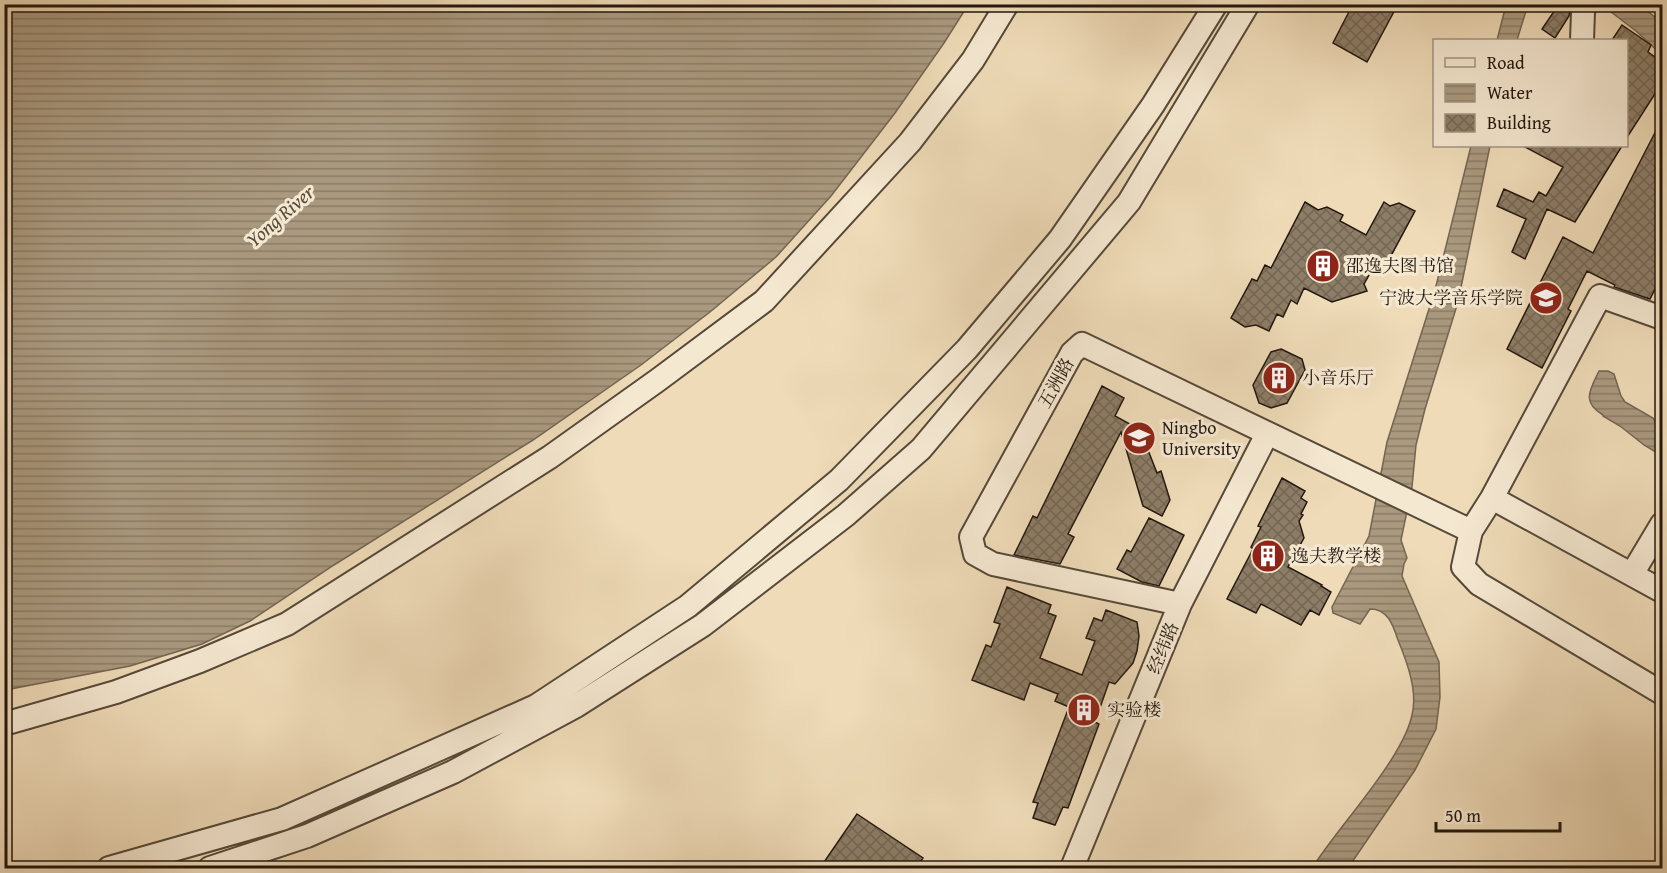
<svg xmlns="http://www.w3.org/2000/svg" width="1667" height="873" font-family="'Gentium Book Plus','Noto Serif SC',serif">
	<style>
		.water { fill: url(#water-rules); stroke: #746552; stroke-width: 1.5 }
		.building { fill: url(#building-cross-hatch); stroke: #23180f; stroke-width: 1.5 }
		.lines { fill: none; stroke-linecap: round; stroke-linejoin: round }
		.minor-casing { stroke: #564939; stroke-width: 26 }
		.minor { stroke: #f5e8d1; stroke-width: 22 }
		.labels { text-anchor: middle; stroke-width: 6; stroke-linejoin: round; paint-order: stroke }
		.poi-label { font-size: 18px; fill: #23180f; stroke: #f5e8d1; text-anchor: start }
		.street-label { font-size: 18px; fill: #23180f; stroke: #f5e8d1 }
		.water-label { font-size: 20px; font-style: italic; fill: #594c3c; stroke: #f5e8d1 }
	</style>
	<defs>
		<pattern id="water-rules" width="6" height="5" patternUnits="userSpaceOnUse" patternTransform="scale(1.5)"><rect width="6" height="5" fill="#aa997f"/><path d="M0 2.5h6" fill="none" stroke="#8a7c66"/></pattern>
		<pattern id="building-cross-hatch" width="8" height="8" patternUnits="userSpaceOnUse" patternTransform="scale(1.5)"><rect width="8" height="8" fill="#8d7d67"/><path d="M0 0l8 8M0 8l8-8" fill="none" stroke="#736553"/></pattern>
	</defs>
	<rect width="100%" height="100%" fill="#efdbb8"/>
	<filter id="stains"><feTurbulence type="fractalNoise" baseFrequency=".00333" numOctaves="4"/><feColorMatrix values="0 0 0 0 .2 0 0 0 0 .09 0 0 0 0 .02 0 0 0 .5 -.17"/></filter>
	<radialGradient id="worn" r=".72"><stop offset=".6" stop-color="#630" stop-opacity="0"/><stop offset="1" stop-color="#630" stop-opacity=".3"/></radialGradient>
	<path class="water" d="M5,4H968V5L944,43L895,113L831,196L776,257L710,312L641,365L533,440L334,565L250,621L202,644L130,666L5,690Z
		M1506,5H1530L1526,11L1517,40H1497Z
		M1602,5H1640L1662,23V55L1636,31Z
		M1471,146H1490L1458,302L1425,409L1416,445L1412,487L1401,540L1407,558L1404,564L1402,576L1439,662L1440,697L1436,729L1415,770L1348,868H1312C1337,830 1369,796 1393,757C1401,744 1409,730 1412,715C1418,691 1407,662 1398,640C1393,625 1388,609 1370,609L1360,624L1333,613L1332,607L1369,536L1387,442L1435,290Z
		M1599,371H1608L1614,374L1621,396L1625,402L1653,418L1658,427L1662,443V456L1644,445L1620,426L1603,416V415C1581,402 1590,390 1599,371Z"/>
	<path class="building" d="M1353,4H1398L1367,62L1333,43Z
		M1559,4H1571L1569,16L1555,38L1542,29Z
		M1622,25L1651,45L1648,52L1662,62V83L1626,139V40H1612Z
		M1662,119V275L1650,299L1614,287L1615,285L1587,271L1568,309L1571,311L1542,368L1507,349L1563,237L1593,253Z
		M1523,146H1622L1575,222L1547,209L1525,259L1512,252L1526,219L1497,206L1504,189L1533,202L1539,192L1546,196L1563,167Z
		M1305,202L1318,210L1327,207L1343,215L1340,221L1366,235L1384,202L1390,206L1399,203L1415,211L1385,267L1376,263L1364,284L1367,291L1332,302L1304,288L1297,304L1291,300L1283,317L1277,314L1269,331L1256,325L1245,327L1231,318L1252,279L1257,281L1265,265L1271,268Z
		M1281,349L1302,359L1305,370L1287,403L1271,408L1259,403L1253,385L1271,352Z
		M1102,386L1124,398L1115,416L1148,434L1152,444L1148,450L1157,473L1161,471L1170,500L1162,516L1143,506L1121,432L1068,534L1074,537L1060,564L1014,555L1033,516L1037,518Z
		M1282,478L1305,491L1301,498L1307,502L1301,514L1303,515L1299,521L1304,538L1288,567L1322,585L1321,586L1331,592L1319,615L1310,610L1301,625L1261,604L1256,613L1227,599L1253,549L1251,547L1261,527L1258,526Z
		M1149,518L1184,535L1159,586L1142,582L1117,569L1127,550L1131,552Z
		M1007,587L1051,605L1048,613L1056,616L1040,658L1082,675L1095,641L1086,638L1094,618L1102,621L1106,610L1137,622L1139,636L1137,651L1133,663L1115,684L1109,682L1095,722L1099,724L1068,808L1063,807L1055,825L1033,818L1038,803L1033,802L1069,707L1055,701L1058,694L1030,683L1024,700L972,680L986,645L991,647L1000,624L994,622Z
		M857,814L923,858L916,868H820Z"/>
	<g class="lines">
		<defs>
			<path id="minor" d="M1582,40L1583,12L1585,4
				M1492,498L1600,296L1662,318
				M1632,574L1662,524
				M1662,591L1492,498L1471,531L1463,567L1479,584L1662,693
				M1180,604L993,564L975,554L971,537L1072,353L1082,344L1471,531
				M4,724L116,692L200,661L287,624L550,457L658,380L764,301L910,142L973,60L1007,4
				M109,868L282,819L536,706L688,606L839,480L967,349L1060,239L1153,105L1216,4
				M210,868L307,836L453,772L576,706L703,625L846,515L921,449L1129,202L1248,4
				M1072,868L1180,604L1267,434"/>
		</defs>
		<use href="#minor" class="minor-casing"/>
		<use href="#minor" class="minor"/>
	</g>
	<defs>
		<symbol id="building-disc" viewBox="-11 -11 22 22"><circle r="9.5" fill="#8f2418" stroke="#f5e8d1"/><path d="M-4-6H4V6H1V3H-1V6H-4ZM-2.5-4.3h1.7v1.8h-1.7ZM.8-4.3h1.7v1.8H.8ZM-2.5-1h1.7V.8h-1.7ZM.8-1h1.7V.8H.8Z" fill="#fff"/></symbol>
		<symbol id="university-disc" viewBox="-11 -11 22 22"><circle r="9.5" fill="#8f2418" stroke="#f5e8d1"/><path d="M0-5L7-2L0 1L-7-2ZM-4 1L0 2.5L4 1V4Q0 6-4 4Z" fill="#fff"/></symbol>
	</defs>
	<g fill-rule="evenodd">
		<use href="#building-disc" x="1304" y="247" width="38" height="38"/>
		<use href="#university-disc" x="1527" y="279" width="38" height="38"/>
		<use href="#building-disc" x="1260" y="359" width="38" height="38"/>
		<use href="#university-disc" x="1120" y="419" width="38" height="38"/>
		<use href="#building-disc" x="1249" y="537" width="38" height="38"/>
		<use href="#building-disc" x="1065" y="691" width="38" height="38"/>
	</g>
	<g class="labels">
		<g class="poi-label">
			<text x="1346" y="272">邵逸夫图书馆</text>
			<text x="1523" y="304" text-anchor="end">宁波大学音乐学院</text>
			<text x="1302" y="384">小音乐厅</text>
			<text x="1162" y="434">Ningbo<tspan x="1162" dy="21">University</tspan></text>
			<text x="1291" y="562">逸夫教学楼</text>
			<text x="1107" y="716">实验楼</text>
		</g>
		<g class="street-label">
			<text transform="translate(1056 383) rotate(-61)" y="6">五洲路</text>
			<text transform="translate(1163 648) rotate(-68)" y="6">经纬路</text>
		</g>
		<g class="water-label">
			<text transform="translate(280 216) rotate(-41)" y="7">Yong River</text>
		</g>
	</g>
	<rect width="1667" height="873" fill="none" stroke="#efdbb8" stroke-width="24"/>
	<rect x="6" y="6" width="1655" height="861" fill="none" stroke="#23180f" stroke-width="3"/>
	<rect x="12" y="12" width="1643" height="849" fill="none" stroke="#23180f" stroke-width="1.5"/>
	<rect x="1433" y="39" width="195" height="108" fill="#f5e8d1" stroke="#a19583" stroke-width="1.5"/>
	<rect x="1445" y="58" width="30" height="9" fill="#f5e8d1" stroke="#a19583" stroke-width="1.5"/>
	<text x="1487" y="69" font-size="18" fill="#23180f">Road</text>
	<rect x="1445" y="84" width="30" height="18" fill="url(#water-rules)" stroke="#a19583" stroke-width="1.5"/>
	<text x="1487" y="99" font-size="18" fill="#23180f">Water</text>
	<rect x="1445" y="114" width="30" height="18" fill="url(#building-cross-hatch)" stroke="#a19583" stroke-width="1.5"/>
	<text x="1487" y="129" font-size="18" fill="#23180f">Building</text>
	<path d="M1436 822v9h124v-9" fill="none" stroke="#23180f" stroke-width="3"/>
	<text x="1445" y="822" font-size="18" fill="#23180f" stroke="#f5e8d1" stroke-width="4.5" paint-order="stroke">50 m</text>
	<rect width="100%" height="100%" filter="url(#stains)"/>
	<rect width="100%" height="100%" fill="url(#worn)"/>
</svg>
